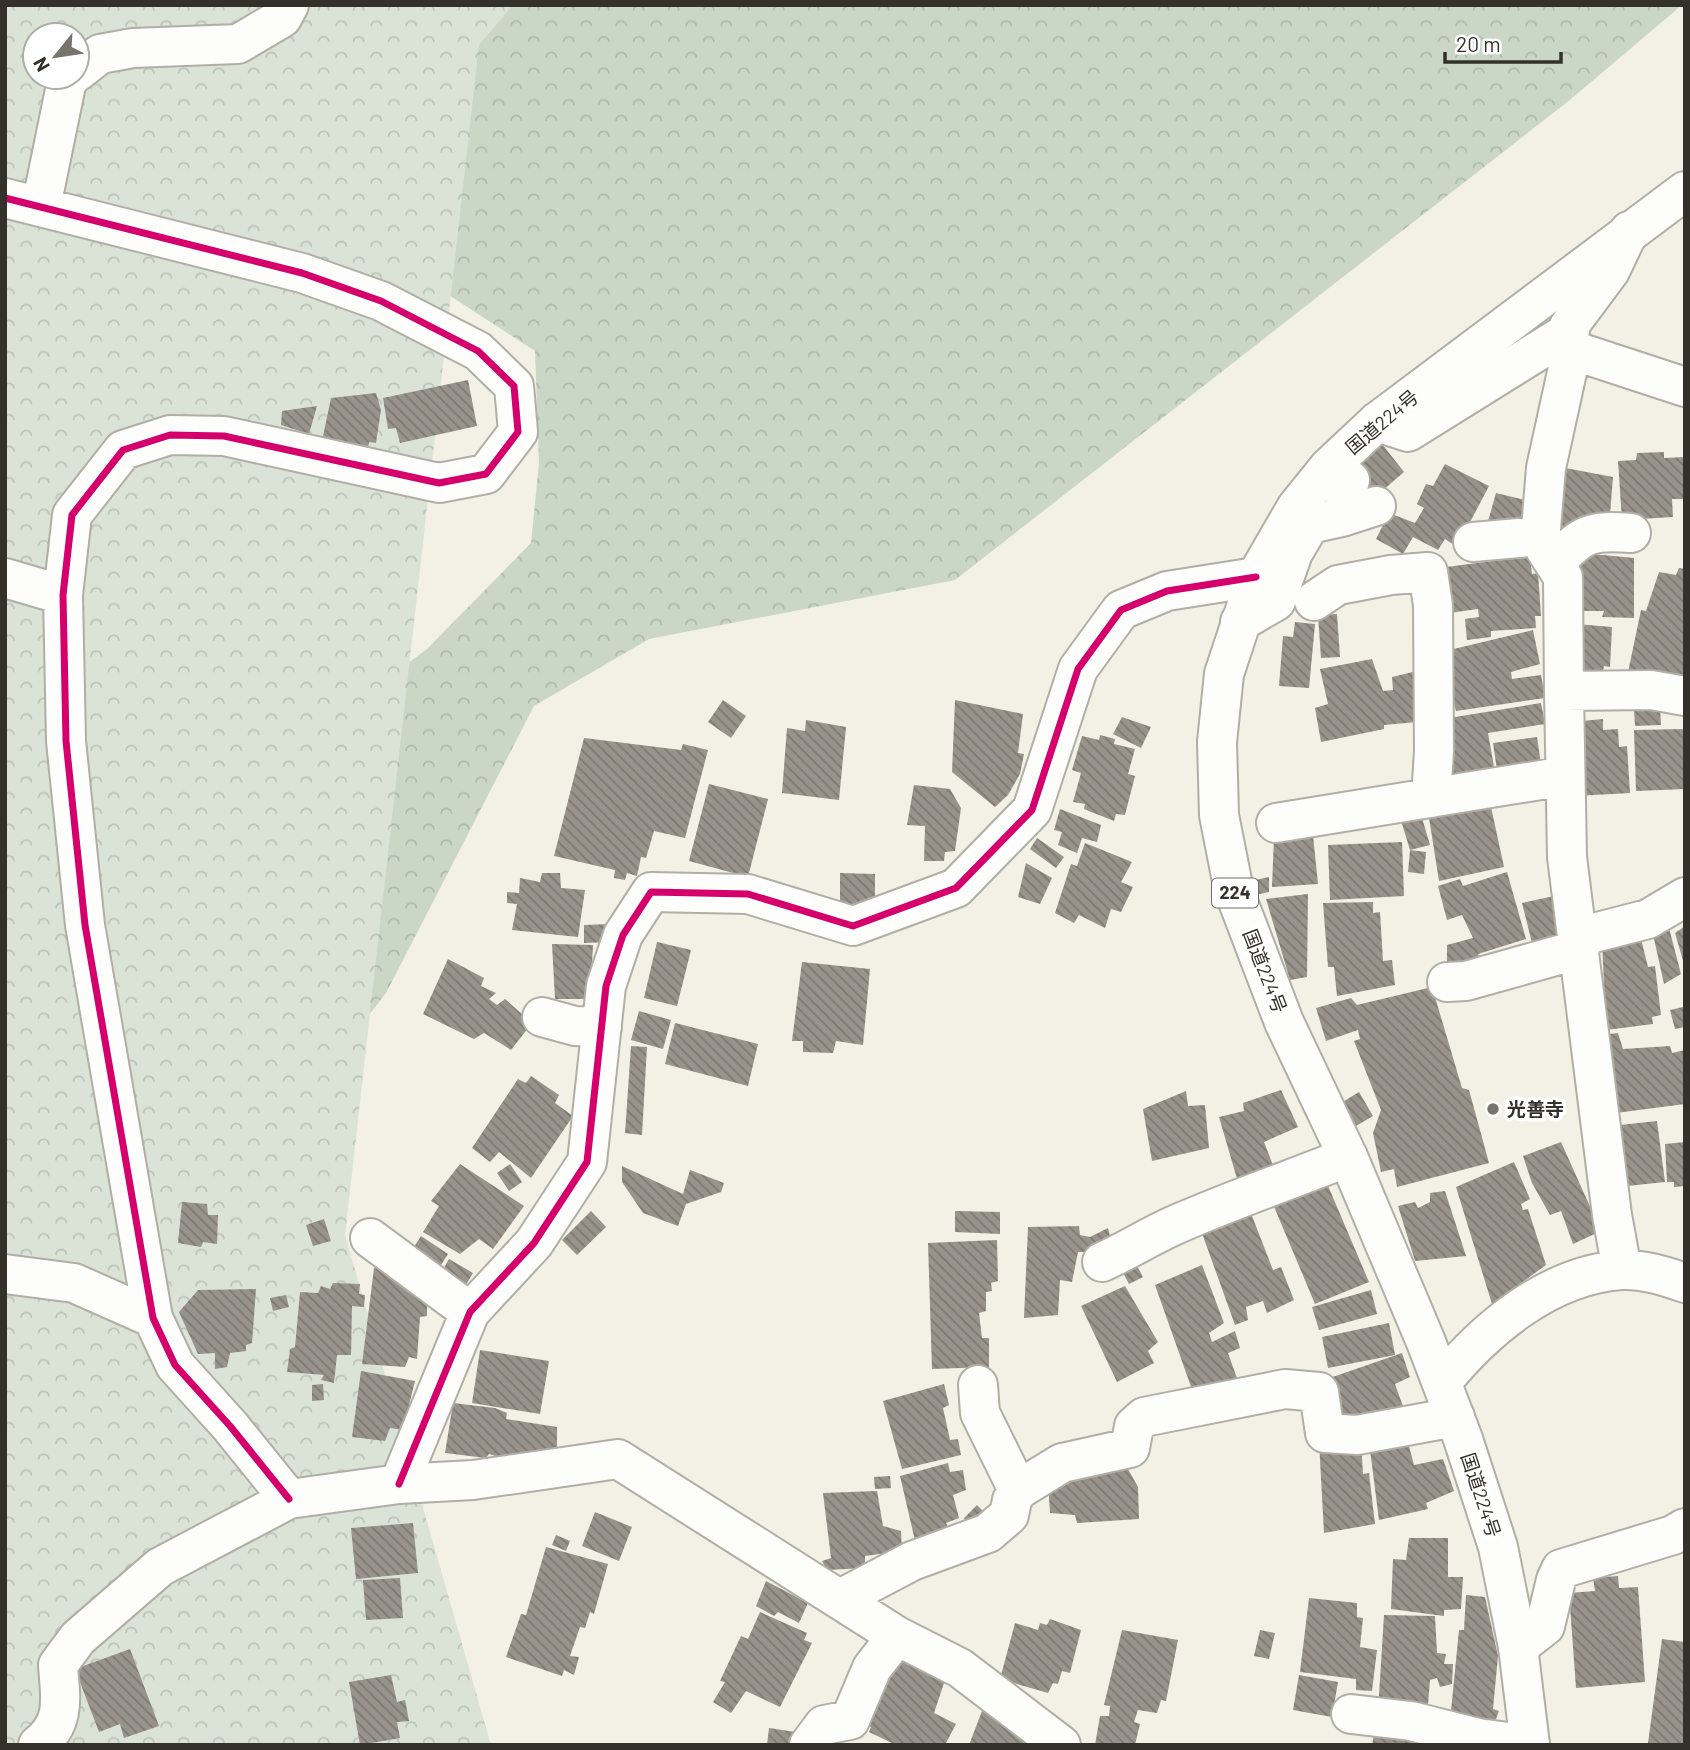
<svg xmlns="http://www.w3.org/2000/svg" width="1690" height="1750" font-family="Barlow,'Noto Sans JP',sans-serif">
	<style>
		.forest { fill: url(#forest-crowns); fill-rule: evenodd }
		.park { fill: url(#park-crowns); fill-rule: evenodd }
		.building { fill: url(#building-back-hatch) }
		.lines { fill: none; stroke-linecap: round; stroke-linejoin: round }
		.minor-casing { stroke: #b0aea5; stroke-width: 42 }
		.highway-casing { stroke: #b0aea5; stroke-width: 42 }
		.minor { stroke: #fdfdfb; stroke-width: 38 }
		.highway { stroke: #fdfdfb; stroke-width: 38 }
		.cycleway-casing { stroke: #fff; stroke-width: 11 }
		.cycleway { stroke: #d6006c; stroke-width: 7 }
		.poi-dot { fill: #76746b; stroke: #fff; stroke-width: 2.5 }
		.labels { text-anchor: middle; stroke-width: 7; stroke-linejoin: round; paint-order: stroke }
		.shield { fill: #fff; stroke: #706f69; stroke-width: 2 }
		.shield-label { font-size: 18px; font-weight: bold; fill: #333129 }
		.street-label { font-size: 19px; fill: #333129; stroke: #fff }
		.poi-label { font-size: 19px; font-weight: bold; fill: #333129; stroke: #fff; text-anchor: start }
	</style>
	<defs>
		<pattern id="forest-crowns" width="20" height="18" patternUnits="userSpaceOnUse" patternTransform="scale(1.75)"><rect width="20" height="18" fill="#cad7c7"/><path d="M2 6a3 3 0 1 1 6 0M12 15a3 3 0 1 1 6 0" fill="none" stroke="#aeb9ab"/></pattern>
		<pattern id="park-crowns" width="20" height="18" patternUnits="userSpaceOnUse" patternTransform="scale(1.75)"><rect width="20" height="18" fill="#dae3d6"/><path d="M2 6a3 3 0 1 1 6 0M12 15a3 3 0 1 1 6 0" fill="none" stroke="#bcc3b8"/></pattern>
		<pattern id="building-back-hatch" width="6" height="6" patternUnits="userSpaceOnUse" patternTransform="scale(1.75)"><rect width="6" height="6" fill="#99948b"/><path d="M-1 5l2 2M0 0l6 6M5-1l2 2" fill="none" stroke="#7d7972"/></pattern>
	</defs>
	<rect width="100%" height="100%" fill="#f3f0e5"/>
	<path class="forest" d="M5,5H1682L1571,99L955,580L649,639L534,706L386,993L310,1092L216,807L427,649L531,543L539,463L535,351L401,264L5,107ZM35,35H77V77H35Z"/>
	<path class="park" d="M5,5H513L479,45L345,1235L491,1745H5ZM35,35H77V77H35Z"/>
	<path class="building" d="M468,380L477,426L400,443L396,428L388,429L383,398Z
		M376,393L381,410L376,443L369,442L368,450L322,441L331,398Z
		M317,406L309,434L281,425L282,411Z
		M1382,444L1404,472L1374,498L1351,470Z
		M1664,452V458L1685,457V499H1672L1673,517L1622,520L1618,461L1636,460L1637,453Z
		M1445,464L1489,486L1457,547L1445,539L1438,550L1413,537L1403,554L1376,539L1389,513L1415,523L1424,508L1417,504L1426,484L1433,486Z
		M1560,467L1613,477L1609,527L1577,533L1555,529Z
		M1496,493L1525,500L1517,534L1487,525Z
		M1582,553L1634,558V618L1602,617L1604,611H1575Z
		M1530,556L1532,574L1538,573L1541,616H1535L1536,628L1491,631V637L1467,640L1465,619L1479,617L1478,609L1442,614L1439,568Z
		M1679,568L1685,569V668L1681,682L1627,677L1641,610L1646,611L1659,572L1676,575Z
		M1337,614L1340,657L1321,658L1318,615Z
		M1295,622L1315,624L1309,688L1279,686L1283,636L1293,637Z
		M1576,624L1612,627L1610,667L1604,666L1601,681L1575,674Z
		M1533,630L1540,664L1511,672L1512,679L1541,675L1545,698L1456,711L1441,652Z
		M1372,659L1383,691L1393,690L1392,677L1417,671L1428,721L1384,725V729L1321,742L1315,708L1328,704L1320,669Z
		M723,700L746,716L731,738L708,722Z
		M955,700L1023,714L1018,753L1024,754L1020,774L1008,795L995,807L952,772Z
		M1541,703L1545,724L1488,733L1496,778L1453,789L1443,719Z
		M1660,708L1661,725L1635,726L1634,709Z
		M1122,717L1151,727L1141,748L1113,734Z
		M1603,719V730L1618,729L1619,747L1627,746L1630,793L1576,796L1571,722Z
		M806,720L846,727L839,800L782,793L787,728L805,731Z
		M1685,729V789L1636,791L1634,730Z
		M1100,735L1115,739L1114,744L1135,749L1128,774L1135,776L1125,815L1116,814L1114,821L1084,809L1085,804L1073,802L1081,773L1072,770L1082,736L1099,740Z
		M1537,737L1542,771L1498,777L1493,743Z
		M584,738L681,750L683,744L708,750L685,838L654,831L646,858L641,857L637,876L627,873L625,880L614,878L615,870L554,856Z
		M709,784L768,799L748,877L689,861Z
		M914,785L950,789L961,808L955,851L945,852L944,861H924L925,826L907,825Z
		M1427,805L1491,807L1504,867L1439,881Z
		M1060,809L1101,825L1097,842L1082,838L1077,853L1058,845L1062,832L1054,830Z
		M1420,811L1430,845L1410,850L1400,817Z
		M1313,835L1318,884L1272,887L1274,837Z
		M1037,838L1064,857L1056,868L1030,849Z
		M1402,842L1404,896L1330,900L1328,845Z
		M1085,843L1132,862L1121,882L1133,887L1121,912L1111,909L1105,928L1079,915L1074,923L1055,913L1071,864L1077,866Z
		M1410,850L1426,852L1424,874L1408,872Z
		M1026,863L1052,878L1040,904L1018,897Z
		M1507,872L1526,939L1478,954L1481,967L1447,977V945L1473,938L1462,915L1447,920L1438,886L1460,879L1463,886Z
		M542,873H560L561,888L585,890L578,937L512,930L517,904L507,903V892L519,893L520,878L540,882Z
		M840,873L875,874V905H840Z
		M1269,877V892L1255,895L1251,881Z
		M1308,894L1307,977L1290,980L1266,899Z
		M1554,896L1567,948L1535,955L1522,903Z
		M1373,902V913L1380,912L1383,961L1392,960L1395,985L1337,996L1334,967H1328L1323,903Z
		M611,924V942L584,943V925Z
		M1685,926V964H1684L1675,933Z
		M1669,928L1681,974L1664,984L1653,934Z
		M1640,935L1648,967L1655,966L1661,1015L1652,1017L1653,1024L1606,1030L1602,940Z
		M657,942L691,950L677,1006L644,998Z
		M552,944L593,945L590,999H555Z
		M448,959L484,978L481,986L496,993L489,999L497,1005L505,999L532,1023L511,1050L484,1033L474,1039L423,1014Z
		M802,962L870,969L863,1045L836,1041L833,1053L803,1052V1041H792Z
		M1432,987L1462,1088L1469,1090L1489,1163L1397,1187L1394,1169L1381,1172L1373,1133L1381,1110L1354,1041L1360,1039L1358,1030L1326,1041L1316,1008L1351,998L1357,1005Z
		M1683,1007L1685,1027L1675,1029L1670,1010Z
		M639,1011L671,1020L663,1049L631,1040Z
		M675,1023L758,1044L748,1086L665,1064Z
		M1618,1033L1623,1049L1670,1046L1672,1053L1685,1050V1104L1608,1114L1600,1035Z
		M631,1046L647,1047L642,1135L625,1133Z
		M531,1076L559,1095L555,1103L573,1116L531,1178L499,1152L490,1162L472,1148L518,1079L526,1083Z
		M1281,1090L1298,1127L1264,1142L1276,1173L1240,1189L1219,1117L1244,1111L1243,1103Z
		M1186,1091L1188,1106L1205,1105L1209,1148L1152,1161L1143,1109Z
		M1359,1092L1373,1116L1356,1126L1341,1103Z
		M1657,1121L1665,1182L1618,1187L1611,1126Z
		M1561,1142L1601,1231L1573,1244L1561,1211L1550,1215L1532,1183L1523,1156Z
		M1685,1142V1186L1674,1187V1182H1667L1665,1144Z
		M1514,1162L1530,1199L1521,1204L1523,1210L1528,1209L1546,1265L1492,1304L1456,1187Z
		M460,1164L524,1206L493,1249L479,1239L460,1254L423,1232L439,1206L431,1201Z
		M510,1164L522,1182L509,1191L497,1173Z
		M622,1166L683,1194L690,1170L724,1183L721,1192L686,1204L678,1226L643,1213L622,1182Z
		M1323,1174L1369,1282L1315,1304L1270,1197Z
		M1445,1191L1466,1256L1415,1261L1398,1206L1415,1202L1418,1208L1430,1202V1193Z
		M182,1202L207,1204L208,1215H218L217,1244L203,1242L201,1247L178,1243Z
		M1247,1203L1273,1270L1281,1267L1294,1300L1267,1313L1263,1301L1246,1307L1248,1320L1235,1325L1198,1222Z
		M591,1211L606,1227L577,1255L562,1240Z
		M955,1211L1000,1212V1234L955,1232Z
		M324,1219L331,1241L313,1246L306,1225Z
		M1079,1226L1080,1235L1090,1237L1108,1228L1114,1252H1078L1072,1282L1060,1280L1058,1315L1024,1318L1028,1227Z
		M421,1236L448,1254L434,1276L407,1258Z
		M997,1240L998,1281L991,1283L992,1291L986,1292V1311L979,1313L982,1338H989V1367L932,1369L928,1243Z
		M449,1259L473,1273L461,1293L437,1280Z
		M1134,1260L1143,1277L1129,1284L1120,1267Z
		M1202,1265L1224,1323L1209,1333L1212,1342L1235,1331L1240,1348L1228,1353L1238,1381L1195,1398L1155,1285Z
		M374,1268L403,1273L401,1287L427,1294V1316L420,1317L417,1359L409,1357L405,1367L362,1364Z
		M333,1283L360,1284L359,1294L365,1295L364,1307L352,1306L351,1355H337L334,1383L321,1380L324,1375L287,1372L290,1349L295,1347L300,1292L318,1293L321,1286L330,1289Z
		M1125,1286L1158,1342L1148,1351L1154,1363L1117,1382L1081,1306Z
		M256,1289L252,1343L246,1345V1351L230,1353L227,1367L215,1369V1353L198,1354L179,1312L198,1290Z
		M1371,1290L1377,1314L1319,1330L1312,1307Z
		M286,1295L289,1307L273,1311L270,1298Z
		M1389,1323L1395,1355L1328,1368L1322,1337Z
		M480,1350L549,1361L540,1414L472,1403Z
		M1402,1353L1410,1377L1395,1384L1405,1412L1363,1420L1362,1414L1337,1420L1324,1380Z
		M361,1371L415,1381L403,1430L390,1428L385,1441L352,1437Z
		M323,1384L324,1400L312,1401V1385Z
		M944,1384L949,1405L943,1408L950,1440L958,1439L961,1455L902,1469L883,1401Z
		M453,1403L495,1408L507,1413L506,1419L557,1427V1451L515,1462L489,1454L486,1458L445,1453Z
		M1406,1435L1414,1465L1443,1459L1454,1491L1426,1503L1428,1509L1379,1520L1369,1442Z
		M1319,1441L1361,1442L1363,1474L1369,1473L1375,1524L1324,1533Z
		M1124,1462L1138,1487L1139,1519L1077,1523L1075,1515L1050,1513L1048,1481Z
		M948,1463L950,1472L963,1470L966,1490L953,1495L959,1518L946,1523L949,1529L916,1545L900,1476Z
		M890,1476L891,1488L875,1489L874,1477Z
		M877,1491L883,1526L901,1531L902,1551L865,1556V1568L827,1570L822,1561L831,1558L823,1493Z
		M977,1505L989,1517L970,1535L964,1518Z
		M595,1512L632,1527L619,1561L582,1546Z
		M413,1523L418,1573L356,1579L351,1528Z
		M556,1535L570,1541L566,1551L552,1545Z
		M1409,1538H1448V1577H1463L1461,1609L1444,1610V1616L1391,1609L1393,1559L1406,1560Z
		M546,1547L608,1564L594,1614L590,1612L585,1628L580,1627L570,1656L579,1657L574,1675L564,1670L562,1676L506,1657L521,1614L526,1615Z
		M1618,1576L1619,1588L1638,1587L1645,1682L1576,1688L1569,1593L1595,1591L1593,1578Z
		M400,1578L403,1618L366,1620L363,1580Z
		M766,1581L808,1603L799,1623L778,1612L774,1616L756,1606Z
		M1466,1595L1485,1597L1498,1656L1493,1709L1499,1711L1491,1732L1450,1721L1459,1630H1464Z
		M1309,1598L1357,1603V1617L1363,1618L1360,1647L1377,1650L1372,1691L1356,1690V1679L1300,1672Z
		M760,1612L807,1633L804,1640L812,1643L780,1707L746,1691L731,1713L713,1702L725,1682L720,1681L741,1636L748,1639Z
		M1384,1615L1435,1616L1437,1653L1446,1654L1444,1664H1453L1452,1684L1440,1687L1437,1678L1430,1680L1427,1716L1378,1711Z
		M1050,1619L1081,1630L1070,1673L1062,1671L1058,1684L1053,1683L1048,1693L1000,1679L1015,1623L1038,1630L1040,1623L1047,1625Z
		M1122,1630L1178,1640L1166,1701L1161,1700L1157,1713L1138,1710L1134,1722L1140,1724L1135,1745H1095L1100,1716H1109L1110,1706L1104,1705Z
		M1260,1630L1275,1633L1269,1659L1254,1656Z
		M1662,1639L1685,1642V1745L1648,1743Z
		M130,1649L159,1726L124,1738L120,1724L99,1732L75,1669Z
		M893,1654L945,1680L934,1713L956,1724L945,1745H896L869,1732L871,1727L862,1722Z
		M391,1675L397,1702L405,1700L409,1721L397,1722L400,1738L360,1745L349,1682Z
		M1299,1675L1338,1682L1332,1717L1293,1710Z
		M982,1711L1031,1739L1028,1745H969Z
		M769,1728L796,1732L794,1745H767Z
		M1375,1729L1423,1737L1422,1745H1372Z"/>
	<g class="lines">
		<defs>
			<path id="minor" d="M77,72L100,54L133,48L238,44L282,18L289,5
				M5,198L302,273L381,301L478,351L514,386L518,432L486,474L439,483L224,436L170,435L123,450L72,515L63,595L66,741L85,925L153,1318L175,1365L230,1426L289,1499
				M41,207L67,80L71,77
				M1569,349L1685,387
				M1377,422L1408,432L1570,331
				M1342,517L1376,506
				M1473,542L1541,536
				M1555,563C1583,533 1590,530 1631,533
				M5,578L63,595
				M1314,601L1338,585L1391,575L1428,572L1433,605L1434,751L1431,798
				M1240,622L1276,601L1293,553L1310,524L1342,517L1350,480
				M1564,691L1563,577L1540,541L1546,468L1569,363V326L1610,271L1629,231
				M1276,823L1565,776
				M1578,937L1648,919L1685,897
				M1447,982L1466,981L1580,949
				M542,1017L575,1026L602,1027
				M370,1238L470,1312
				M1102,1262C1127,1251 1150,1236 1175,1225C1232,1200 1290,1180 1348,1157
				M1622,1270L1612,1215L1567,857L1564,691L1651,690L1685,696
				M5,1274L74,1283L153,1318
				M1442,1382C1485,1329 1549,1275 1621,1270C1643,1269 1665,1276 1685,1283
				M978,1385L980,1413L1018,1490
				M399,1484L470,1312L534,1243L587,1162L606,986L623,935L651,892L748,894L853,926L956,888L1032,810L1078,669L1121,610L1167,591L1256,577
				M840,1599L912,1561L988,1533L1009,1515L1012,1500L1018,1490L1062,1463L1130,1448L1134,1426L1144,1417L1285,1389L1319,1392L1325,1433L1357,1435L1455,1417
				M1518,1647L1545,1626L1556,1580L1561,1569L1673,1535L1685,1528
				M1351,1714L1411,1721L1478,1738L1530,1745
				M38,1745C67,1722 60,1697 58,1665L78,1638L160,1567L289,1499L399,1484L473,1480L618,1459L897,1636L960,1668L1061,1745
				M809,1745L824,1725L850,1720L872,1668L897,1636"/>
			<path id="highway" d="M1530,1745L1518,1647L1498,1547L1463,1439L1426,1342L1348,1157L1284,1022L1234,891L1219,815L1217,742L1224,674L1256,577L1296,508L1329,467L1377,422L1685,191"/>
		</defs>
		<use href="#minor" class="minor-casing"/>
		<use href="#highway" class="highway-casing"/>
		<use href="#minor" class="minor"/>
		<use href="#highway" class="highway"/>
		<defs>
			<path id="cycleway" d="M5,198L302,273L381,301L478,351L514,386L518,432L486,474L439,483L224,436L170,435L123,450L72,515L63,595L66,741L85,925L153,1318L175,1365L230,1426L289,1499
				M399,1484L470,1312L534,1243L587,1162L606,986L623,935L651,892L748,894L853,926L956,888L1032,810L1078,669L1121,610L1167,591L1256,577"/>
		</defs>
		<use href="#cycleway" class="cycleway-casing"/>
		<use href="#cycleway" class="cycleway"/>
	</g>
	<circle class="poi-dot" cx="1493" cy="1109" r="7"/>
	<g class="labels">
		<rect class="shield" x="1212" y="878.5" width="46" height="29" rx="5"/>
		<g class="shield-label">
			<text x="1235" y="899">224</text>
		</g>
		<g class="street-label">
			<text transform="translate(1382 422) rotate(-40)" y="7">国道224号</text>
			<text transform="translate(1265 971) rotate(69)" y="7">国道224号</text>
			<text transform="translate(1481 1495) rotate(72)" y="7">国道224号</text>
		</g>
		<g class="poi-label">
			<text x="1507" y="1116">光善寺</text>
		</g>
	</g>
	<rect width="1690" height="1750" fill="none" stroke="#333129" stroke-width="14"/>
	<g transform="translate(56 56) rotate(240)"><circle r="33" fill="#ffffff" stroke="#adada9" stroke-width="2"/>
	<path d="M0-5L12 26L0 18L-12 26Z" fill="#76746b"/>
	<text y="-10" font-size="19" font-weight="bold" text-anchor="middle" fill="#333129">N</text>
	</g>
	<path d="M1445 52v10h116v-10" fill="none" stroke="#333129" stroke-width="3.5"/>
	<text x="1456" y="52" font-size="21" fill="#333129" stroke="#ffffff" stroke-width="5" paint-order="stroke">20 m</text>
</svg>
